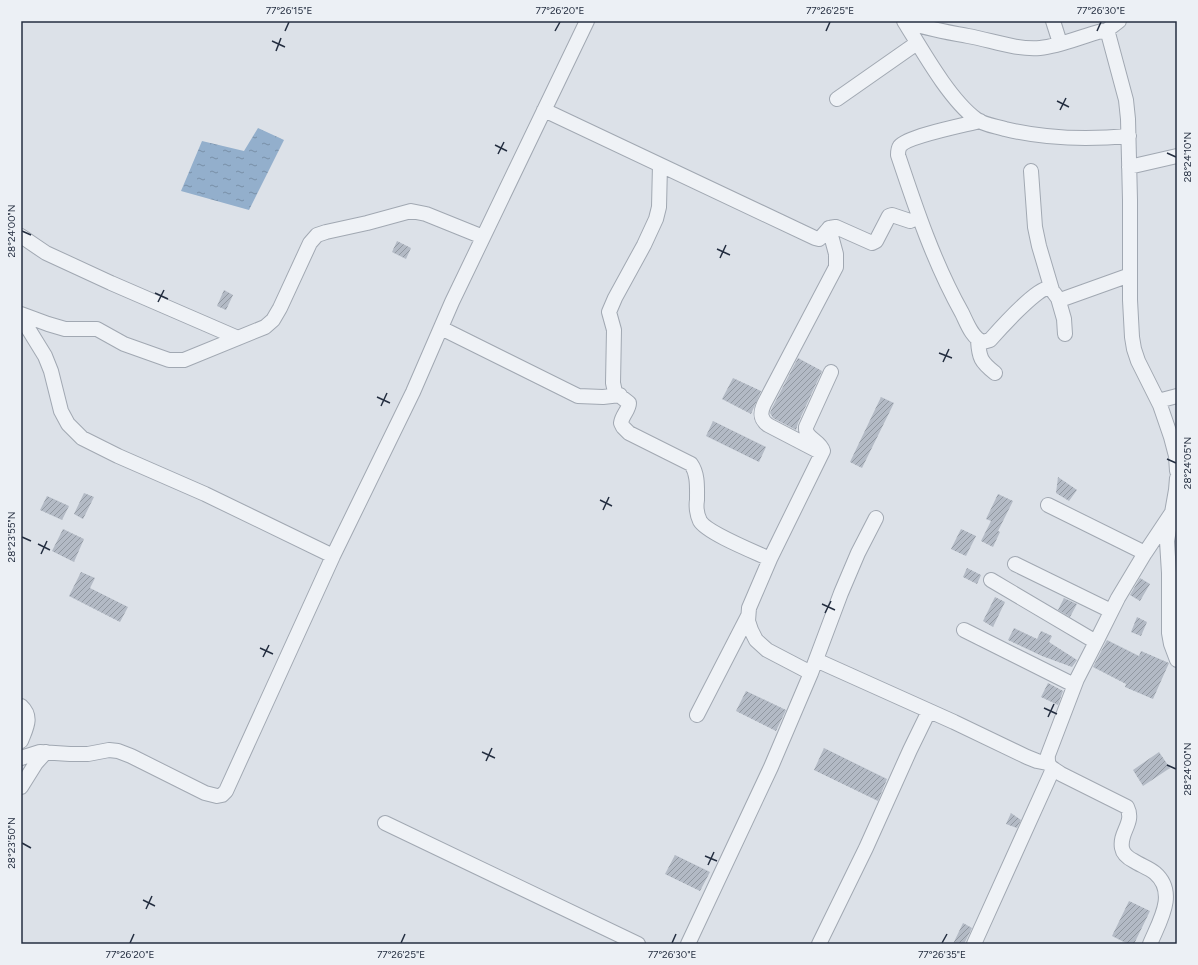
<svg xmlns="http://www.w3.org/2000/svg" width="1198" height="965" font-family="Figtree,sans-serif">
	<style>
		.water { fill: url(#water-ripples) }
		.building { fill: url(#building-hatch) }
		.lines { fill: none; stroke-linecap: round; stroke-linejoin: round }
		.minor-casing { stroke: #a1a8b2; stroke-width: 16 }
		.minor { stroke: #eff2f6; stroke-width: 14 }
		.ticks { fill: none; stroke: #242e40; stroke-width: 1.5 }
		.neatline { fill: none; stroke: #242e40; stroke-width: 1.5 }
		.ticks-label { font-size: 10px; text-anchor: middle; fill: #242e40 }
	</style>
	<defs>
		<pattern id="water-ripples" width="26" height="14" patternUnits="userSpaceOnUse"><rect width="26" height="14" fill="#93afcc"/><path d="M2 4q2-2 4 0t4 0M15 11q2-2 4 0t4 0" fill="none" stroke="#788fa7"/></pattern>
		<pattern id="building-hatch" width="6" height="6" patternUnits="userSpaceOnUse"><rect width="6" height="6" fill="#b3bac5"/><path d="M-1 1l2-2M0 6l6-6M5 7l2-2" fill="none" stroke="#9198a1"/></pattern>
	</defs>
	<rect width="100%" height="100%" fill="#dce1e8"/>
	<path class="water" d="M258,128L284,140L249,210L181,191L202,141L244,151Z"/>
	<path class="building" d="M397,241L411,248L406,259L392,252Z
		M224,290L233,295L226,310L217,306Z
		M798,358L822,371L798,423L796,430L773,418L770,413L772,408Z
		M733,378L761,391L751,414L722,399Z
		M881,397L894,403L862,468L850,462Z
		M713,421L766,447L759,462L706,436Z
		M1058,477L1077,490L1069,501L1056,493Z
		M84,493L94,497L83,519L74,514Z
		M998,494L1013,501L998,531L1000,532L993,547L981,541L991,521L986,519Z
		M47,496L69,506L62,520L40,510Z
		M63,529L84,539L74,562L52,551Z
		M961,529L976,536L966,556L951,549Z
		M967,568L981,575L977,584L963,577Z
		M81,572L95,578L90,588L128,607L120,622L69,596Z
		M1140,578L1150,584L1140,601L1130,595Z
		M995,597L1005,602L993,627L983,621Z
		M1064,598L1077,604L1070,617L1058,610Z
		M1137,617L1147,622L1141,636L1131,632Z
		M1014,628L1037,639L1041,631L1052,636L1049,642L1077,660L1072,667L1042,656L1008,640Z
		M1107,640L1139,656L1141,651L1169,663L1153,699L1125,687L1126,684L1093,667Z
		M1048,683L1063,691L1058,705L1041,697Z
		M746,691L786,710L776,731L736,711Z
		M824,748L887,779L878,801L814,770Z
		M1159,752L1170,768L1143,786L1133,770Z
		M1011,813L1021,820L1017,828L1006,824Z
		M675,855L710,872L700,891L665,874Z
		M1129,901L1150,911L1134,944H1128L1112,936Z
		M963,923L972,928L964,944H953Z"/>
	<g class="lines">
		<defs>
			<path id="minor" d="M904,21C922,50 949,99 976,119C984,125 995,126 1005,129C1046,139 1087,140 1129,136
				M906,21C926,29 947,32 968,36C991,40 1016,50 1040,48C1061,46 1082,36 1102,31L1108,33L1126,100L1128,119L1130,200V300L1132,337L1134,349L1138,361L1160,405L1171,437L1176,456L1177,471
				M1053,21L1060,43
				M1106,31L1119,21
				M837,99L917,43
				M544,110L815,238L819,239C826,234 827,226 836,227L872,243L876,241L889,216L892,215L910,221L919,217
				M980,121C965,125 908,136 900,146C898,149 898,152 898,155C916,209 934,263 962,313C967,323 972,338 983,342L990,340C998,331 1036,289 1046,289C1053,288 1054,294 1058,298L1063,299L1130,275
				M660,165L659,207L656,219L644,245L615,298L609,312L614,330L613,383L615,392L629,403C629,410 622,415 621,423L623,427L629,433L691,464C698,474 697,487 697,500C696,506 697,515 700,521C707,533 755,552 770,559
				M1129,167L1177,156
				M1031,171L1035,227L1039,246L1052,290
				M21,236L46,253L111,283L238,338
				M1058,298L1064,319L1065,334
				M21,314L48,324L65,329H97L124,344L169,360H184L265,327L273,320L280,308L310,243L317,235L326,232L367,223L411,211L426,214L483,237
				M21,317L45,356L51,371L61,411L68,424L82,438L118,456L205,494L333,556
				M441,328L578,396L603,397L620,395
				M978,340C979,358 981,362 995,373
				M1158,401L1177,396
				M818,451L768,425C760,419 760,413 764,404L836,267V254L829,228
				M1177,478L1176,490L1167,541L1169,573V633L1171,644L1177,660
				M1048,505L1145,553
				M1015,564L1105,608
				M991,580L1096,642
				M964,630L1074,685
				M816,660L954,722L1027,757L1037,761L1047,763
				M811,673L767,650L756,640L751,630L748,621L749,608L770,559L823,451C820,440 805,439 806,427L831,372
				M21,706C33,717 26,728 21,741
				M697,715L748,616
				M21,758L40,752L70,754H88L109,750L118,751L131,756L205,793L217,796L222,795L226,791L333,556L413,392L452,302L587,21
				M21,787L36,763L46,752
				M385,823L638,944
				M688,944L771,767L811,673L841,593L858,553L876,518
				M819,944L866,848L910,750L929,711
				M974,944L1053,769
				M1150,944C1159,922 1178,893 1155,873C1149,868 1140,865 1134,861C1128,858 1123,854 1122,848C1119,832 1135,823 1127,807L1061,774C1051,767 1047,767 1048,755L1077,679L1096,642L1118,598L1145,553L1171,514"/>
		</defs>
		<use href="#minor" class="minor-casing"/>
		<use href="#minor" class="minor"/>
	</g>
	<path class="ticks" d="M285,31L289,22M555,31L560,22M826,31L830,22M1097,31L1101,22M272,41L285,47M276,51L281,38M1057,101L1069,107M1060,110L1066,98M495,145L507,151M1167,153L1176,157M498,154L504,142M22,231L31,235M717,249L730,255M720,258L726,245M155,293L168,299M158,302L164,290M939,353L952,358M943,362L949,349M377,397L390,403M381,406L387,393M1167,459L1176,463M600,500L612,506M603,510L609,497M22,537L31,541M38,544L50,550M41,554L47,541M822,604L835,610M825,613L831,601M260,648L273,654M263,657L269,645M1044,708L1057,714M1048,717L1054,704M482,752L495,758M486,761L492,748M1167,765L1176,769M22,843L31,848M705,856L717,861M708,865L714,852M143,900L155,906M146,909L152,896M130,943L134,934M401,943L405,934M672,943L676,934M942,943L947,934"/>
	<rect width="1198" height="965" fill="none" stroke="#ecf0f5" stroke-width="44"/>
	<rect x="22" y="22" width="1154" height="921" class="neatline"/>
	<g class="ticks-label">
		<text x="289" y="14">77°26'15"E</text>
		<text x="560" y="14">77°26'20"E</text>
		<text x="830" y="14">77°26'25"E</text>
		<text x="1101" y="14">77°26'30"E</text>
		<text transform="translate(1187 157) rotate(-90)" y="4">28°24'10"N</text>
		<text transform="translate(11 231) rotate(-90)" y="4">28°24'00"N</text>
		<text transform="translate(1187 463) rotate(-90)" y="4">28°24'05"N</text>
		<text transform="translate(11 537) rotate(-90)" y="4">28°23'55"N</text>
		<text transform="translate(1187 769) rotate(-90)" y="4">28°24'00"N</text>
		<text transform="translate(11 843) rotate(-90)" y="4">28°23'50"N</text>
		<text x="130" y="958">77°26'20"E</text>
		<text x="401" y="958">77°26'25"E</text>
		<text x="672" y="958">77°26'30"E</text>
		<text x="942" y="958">77°26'35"E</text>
	</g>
</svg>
